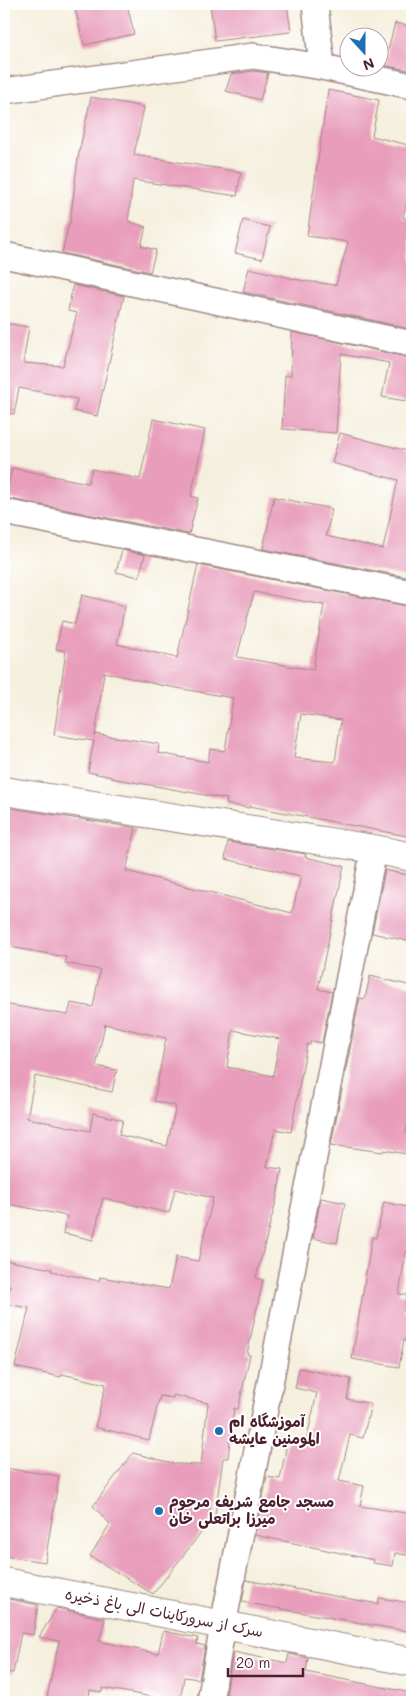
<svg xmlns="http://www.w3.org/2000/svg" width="416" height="1706" font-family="Mali,'Playpen Sans Arabic',sans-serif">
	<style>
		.building { fill: #e89dbb; fill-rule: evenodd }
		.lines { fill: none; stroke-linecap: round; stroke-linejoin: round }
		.minor-casing { stroke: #a08784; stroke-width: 28 }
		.tertiary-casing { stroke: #a08784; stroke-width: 30 }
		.minor { stroke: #fff; stroke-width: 25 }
		.tertiary { stroke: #fff; stroke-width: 28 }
		.poi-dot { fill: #1f6fb2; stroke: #fff; stroke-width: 2 }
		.labels { text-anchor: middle; stroke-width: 4; stroke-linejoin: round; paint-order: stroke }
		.poi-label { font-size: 15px; font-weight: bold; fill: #4a1f2b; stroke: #fff; text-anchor: start }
		.street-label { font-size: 15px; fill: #4a1f2b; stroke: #fff }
	</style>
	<rect width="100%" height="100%" fill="#fff"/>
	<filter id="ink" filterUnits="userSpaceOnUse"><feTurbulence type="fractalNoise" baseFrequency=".02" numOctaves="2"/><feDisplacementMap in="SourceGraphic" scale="10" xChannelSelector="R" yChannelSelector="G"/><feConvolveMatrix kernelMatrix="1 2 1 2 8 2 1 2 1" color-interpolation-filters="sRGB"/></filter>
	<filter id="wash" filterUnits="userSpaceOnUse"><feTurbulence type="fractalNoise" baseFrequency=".0096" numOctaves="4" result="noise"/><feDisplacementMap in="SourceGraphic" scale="20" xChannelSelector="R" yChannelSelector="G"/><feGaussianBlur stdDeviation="1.12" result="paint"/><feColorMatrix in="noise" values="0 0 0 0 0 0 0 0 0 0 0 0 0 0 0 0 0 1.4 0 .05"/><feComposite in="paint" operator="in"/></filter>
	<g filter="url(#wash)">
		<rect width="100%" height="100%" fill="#f5efdd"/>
		<g id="blocks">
			<path class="building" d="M74,4H127L134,34L84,45Z
				M210,4H287L291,32L215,41Z
				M395,23L412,27V71L384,65Z
				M253,71L268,73L260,100L226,91L231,74Z
				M328,90L379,100L372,136L412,146V178L403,218L412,219V329L243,292L249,268L304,281L336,285L348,242L307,236Z
				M91,97L144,107L134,155L241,172L237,196L133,180L128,221L146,227L141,246L156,250L150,272L62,253L69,223H70L78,158Z
				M243,220L270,227L262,259L235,253Z
				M73,285L124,296L97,416L74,411L77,399L19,388L14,414L4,413V323L29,327L23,363L63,366L77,313L68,311Z
				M292,332L412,358V402L382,397L389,363L341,354L336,433L282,429L285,375L291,376Z
				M153,419L205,430L191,496L198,498L189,534L6,498L12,468L88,483L92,469L140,479Z
				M340,433L408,451L407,454L412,455V578L263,549L274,497L332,509L326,536L383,549L398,480L332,463Z
				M122,550L145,555L139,577L116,572Z
				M198,565L412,607V837L250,806V808L226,804L227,799L111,778L112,777L88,772L94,741L54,735L66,651L56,649L62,621L75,624L82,595L125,606L117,644L177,658ZM254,592L324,605L313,670L237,657ZM104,672L160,685L233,698L225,751L210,749L208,762L158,753L159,744L95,734V736ZM301,714L341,720L335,762L294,758Z
				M4,807L136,828L126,871L292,913L301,876L225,859L228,842L306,854L305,857L344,866L318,989L332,992L322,1043L311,1041L310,1045L307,1044L291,1132L275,1129L267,1167L282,1169L277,1197L256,1278L263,1280L247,1354L250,1355L238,1409L234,1408L228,1458H223L215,1515L153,1594L90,1556L110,1524L93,1506L133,1453L176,1464L201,1465L208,1403L173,1395V1398L160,1396L149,1440L95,1427L106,1384L62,1374L61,1377L15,1367L29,1308L6,1304L10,1285L4,1284V1260L52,1269L51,1271L99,1281L100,1277L169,1289L176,1257L198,1261L213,1198L175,1189L169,1213L103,1198L93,1240L63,1233L67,1216L4,1203V1004L68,1015L71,1003L93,1007L100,970L65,963L66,957L4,946ZM105,1024L166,1038L154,1101L176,1106L167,1146L119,1135L123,1120L93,1113L90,1131L27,1118L35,1076L112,1092L117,1070L96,1066ZM233,1030L280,1039L273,1076L227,1067Z
				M385,870L412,876V942L372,933Z
				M370,976L412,986V1100L406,1133L412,1135V1155L384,1150L383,1152L331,1145L360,998L365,999Z
				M321,1198L345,1203L337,1243L313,1238Z
				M384,1202L412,1208V1253L406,1252L399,1294L407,1295L404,1311L412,1312V1341L404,1340L399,1367L352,1359L372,1237L376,1238Z
				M299,1368L351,1379L347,1399L371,1404L363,1438L350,1435L339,1481L364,1486L360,1506L412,1514V1556L395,1553L393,1566L373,1563L374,1560L255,1535L267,1477L280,1479L288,1438L306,1442L317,1393L295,1388Z
				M4,1468L59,1476L45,1562L4,1556Z
				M246,1580L378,1604L379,1598L412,1603V1632L242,1602Z
				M4,1598L38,1605L33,1635L21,1633L13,1673L4,1672Z
				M57,1608L105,1619L99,1641L158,1654L163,1631L198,1638L197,1644L205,1646L199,1679L184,1677L180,1702L103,1688L102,1692L90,1690L88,1702H46L59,1641L39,1637Z
				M233,1652L287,1663L289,1654L308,1658L306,1672L412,1693L411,1702H225Z"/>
		</g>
	</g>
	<g filter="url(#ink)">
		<use href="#blocks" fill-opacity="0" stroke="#a08784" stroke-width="1"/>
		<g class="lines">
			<defs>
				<path id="minor" d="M315,4L322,67
					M4,91L253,56L322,67L412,86
					M4,255L412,344
					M4,512L412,593
					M210,1702L223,1625L374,849"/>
				<path id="tertiary" d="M4,791L374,849L412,857
					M4,1582L412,1662"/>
			</defs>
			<use href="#minor" class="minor-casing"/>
			<use href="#tertiary" class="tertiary-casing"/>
			<use href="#minor" class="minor"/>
			<use href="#tertiary" class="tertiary"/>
		</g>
	</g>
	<g class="poi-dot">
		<circle cx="219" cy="1431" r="5"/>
		<circle cx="159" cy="1511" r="5"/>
	</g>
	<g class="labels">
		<g class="poi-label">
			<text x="229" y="1427">آموزشگاه ام<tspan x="229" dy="17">المومنین عایشه</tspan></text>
			<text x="169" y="1507">مسجد جامع شریف مرحوم<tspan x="169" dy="17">میرزا براتعلی خان</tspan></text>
		</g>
		<g class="street-label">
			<text transform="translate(164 1613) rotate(11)" y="5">سرک از سرورکاینات الی باغ ذخیره</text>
		</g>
	</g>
	<rect width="416" height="1706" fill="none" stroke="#fff" stroke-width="20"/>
	<g transform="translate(364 52) rotate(159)"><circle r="24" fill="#ffffff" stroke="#b7a5aa"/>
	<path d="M0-4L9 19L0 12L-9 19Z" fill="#1f6fb2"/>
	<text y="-8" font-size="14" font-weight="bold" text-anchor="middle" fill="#4a1f2b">N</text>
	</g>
	<path d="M228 1668v8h75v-8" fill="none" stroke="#4a1f2b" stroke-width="2.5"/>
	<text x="236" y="1668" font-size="15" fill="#4a1f2b" stroke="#ffffff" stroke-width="4" paint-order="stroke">20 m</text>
</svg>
